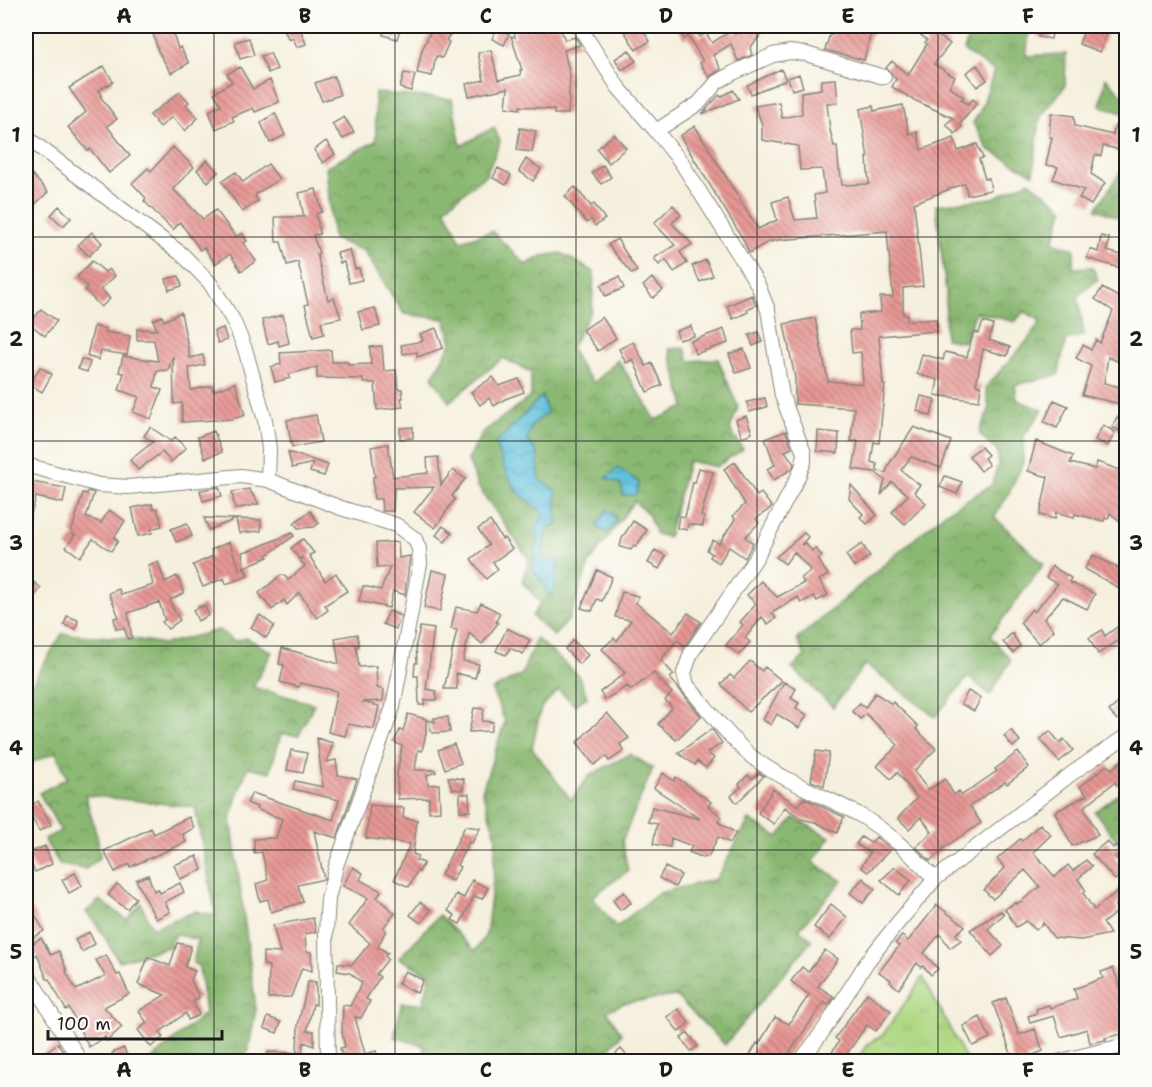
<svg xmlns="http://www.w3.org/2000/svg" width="1152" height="1087" font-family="'Shantell Sans',sans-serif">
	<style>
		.grass { fill: url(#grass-tufts); stroke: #657a50; stroke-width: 1.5 }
		.forest { fill: url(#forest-crowns); stroke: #536a47; stroke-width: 1.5 }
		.water { fill: url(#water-waves); stroke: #3e6e7c; stroke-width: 1.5 }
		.building { fill: url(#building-back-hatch) }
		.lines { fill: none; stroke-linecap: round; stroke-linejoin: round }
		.minor-casing { stroke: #88867c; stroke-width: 16 }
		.minor { stroke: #fff; stroke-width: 14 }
		.grid { fill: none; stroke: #1c1c1c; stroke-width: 1.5; stroke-opacity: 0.55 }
		.neatline { fill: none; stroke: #1c1c1c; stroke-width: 2 }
		.grid-label { font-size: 20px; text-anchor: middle; font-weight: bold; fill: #1c1c1c }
	</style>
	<defs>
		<pattern id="grass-tufts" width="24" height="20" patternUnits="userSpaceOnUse" patternTransform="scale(1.5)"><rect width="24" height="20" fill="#aed884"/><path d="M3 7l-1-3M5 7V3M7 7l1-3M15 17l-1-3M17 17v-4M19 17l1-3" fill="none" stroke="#95b971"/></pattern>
		<pattern id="forest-crowns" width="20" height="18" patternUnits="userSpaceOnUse" patternTransform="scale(1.5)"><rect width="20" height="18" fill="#8ab872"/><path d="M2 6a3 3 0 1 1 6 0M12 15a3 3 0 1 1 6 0" fill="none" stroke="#70955d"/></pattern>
		<pattern id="water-waves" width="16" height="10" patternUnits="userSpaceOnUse" patternTransform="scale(1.5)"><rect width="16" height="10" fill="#5fc1dd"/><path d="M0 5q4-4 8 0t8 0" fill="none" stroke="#52a5bd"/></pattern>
		<pattern id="building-back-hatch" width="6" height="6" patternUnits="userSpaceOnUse" patternTransform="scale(1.5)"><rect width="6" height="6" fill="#e79794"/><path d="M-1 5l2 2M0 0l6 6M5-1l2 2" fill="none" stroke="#ba7a78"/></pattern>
	</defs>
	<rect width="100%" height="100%" fill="#fdfcf7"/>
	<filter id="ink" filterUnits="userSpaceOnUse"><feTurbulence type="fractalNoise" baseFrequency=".0167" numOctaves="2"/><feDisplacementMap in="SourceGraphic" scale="12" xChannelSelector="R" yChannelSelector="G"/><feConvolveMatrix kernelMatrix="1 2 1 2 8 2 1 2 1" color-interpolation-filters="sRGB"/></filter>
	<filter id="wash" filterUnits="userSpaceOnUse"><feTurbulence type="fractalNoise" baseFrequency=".008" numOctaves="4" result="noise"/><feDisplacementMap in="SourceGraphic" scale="24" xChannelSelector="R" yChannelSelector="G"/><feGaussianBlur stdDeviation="1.35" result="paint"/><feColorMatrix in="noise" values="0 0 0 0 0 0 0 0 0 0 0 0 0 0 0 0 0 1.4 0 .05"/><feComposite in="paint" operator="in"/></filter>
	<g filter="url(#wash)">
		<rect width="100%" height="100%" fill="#f5efdd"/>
		<path class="grass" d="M923,977L967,1061H856L868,1043L882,1036Z"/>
		<path class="forest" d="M972,26H1030L1026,56L1066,54L1065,86L1040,118L1033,174L988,149L973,123L982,107L994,71L964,51Z
			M1106,78L1126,99V114L1100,106Z
			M375,93L452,99L461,146L494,127L500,142L486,175L445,208L461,241L492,231L526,265L542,256L561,253L594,272L592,309L571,348L580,366L594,383L618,360L656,420L685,407L669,349L685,348L689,361L718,359L738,407L730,429L743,449L716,467L688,461L668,537L656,534L648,514L634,501L590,562L569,619L554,636L532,616L541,603L522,582L529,559L478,487L468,460L482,433L531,396V372L503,358L449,402L432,377L452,342L445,319L404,314L364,251L333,239L326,167L376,141Z
			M1126,163V220L1096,209Z
			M1029,181L1064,208L1053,242L1075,249L1073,268L1092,267L1098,279L1078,296L1084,335L1066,340L1058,375L1015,385L1017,400L1043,410L1024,435L1023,463L1008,495L994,517L1044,564L990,636L1011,660L990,695L968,677L935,717L865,664L833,707L792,668L805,656L797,639L946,512L992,485L998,464V452L979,433L989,410L986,387L1028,340L1041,321L1024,311L1015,322L976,312L964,342L945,339L946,293L936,205L993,198Z
			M219,630L234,641L247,638L272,652L253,687L314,704L299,735L281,734L270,772L248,767L237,796L231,818L256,1009L248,1052L235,1061L154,1062L152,1059L205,1013L199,967L193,963L198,940L176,934L168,947L119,961L99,928L86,912L100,900L127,920L141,903L152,928L196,911L216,916L195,807L85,795L98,840L100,857L86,869L60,865L44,839L61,831L39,793L67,778L56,752L26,765V684L30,687L62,634L129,638L164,644Z
			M536,638L578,675L587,697L575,705L558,690L541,708L532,748L571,800L590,775L630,754L653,768L622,841L628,871L592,897L616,927L659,893L716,879L749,820L778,837L794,818L830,837L813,862L842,881L799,929L812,940L725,1045L676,996L624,1003L607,1011L622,1034L598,1061H423L424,1046L394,1037L402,1003L423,1004L430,975L399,958L439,915L475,951L486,935L493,880L496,836L482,791L505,721L492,690L522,674Z
			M1126,788V853L1095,812Z"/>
		<path class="water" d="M542,396L547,413L532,425L527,440L538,454L539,479L556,491L557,525L547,528L542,557L559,561L553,595H547L546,588L532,568L538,539L535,527L545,515L516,490L506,473L495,444Z
			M618,468L639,482L636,495H623L621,484L606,478Z
			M607,509L617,518L607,534L597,526Z"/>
		<g id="blocks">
			<path class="building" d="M151,26H171L178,49L180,47L189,63L171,73L158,51Z
				M282,26H299L306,44L297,47L293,38L289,40Z
				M385,26H401L397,39L383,35Z
				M433,26H457L446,40L449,42L442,58L436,56L432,76L417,73L422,50Z
				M535,26H559L565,40L575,37L579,43L580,45L564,50L570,76L568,114H554V110L520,106V109L506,107L508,88L469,96L466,84L484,80L478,53L491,50L498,80L521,75L520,70H522L511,36L515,37L514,30L535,28Z
				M621,26H640L650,41L636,50Z
				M676,26H693L700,37L706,33L712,43L732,30L735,34L741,26H768L750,48L752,55L738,61L731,44L713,55L721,69L709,77L700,63L703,61L688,36L684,39Z
				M835,26H880L870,36L864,60L825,50L830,34L832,35Z
				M909,26H925L950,44L934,64L955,77L949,87L964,97L961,99L968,104L973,99L977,103L960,124L962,127L955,134L946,124L953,118L914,100L892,87L896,79L886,68L892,61L908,75L927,44L925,42L927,40Z
				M1040,26H1053L1051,39L1038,37Z
				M1086,26H1109L1100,52L1079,44Z
				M496,29L509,34L504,45L492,39Z
				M249,38L254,55L240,59L235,42Z
				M629,50L636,61L622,70L615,59Z
				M270,53L277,69L268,73L261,56Z
				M977,65L987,80L977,87L966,73Z
				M104,66L113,82L99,90L102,95L100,96L117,119L107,126L130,156L109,173L90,149L88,151L68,127L86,112L69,88Z
				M240,67L253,89L270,80L279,102L255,112L253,108L232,117L234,121L216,129L209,111L221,105L214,93L232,82L227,74Z
				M781,69L786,80L751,94L747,85Z
				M404,73L415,75L411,91L400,88Z
				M799,74L803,87L792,90L788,78Z
				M334,76L340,95L322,101L315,83Z
				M836,79L838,103H827L830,130L834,146H837L839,170H840L842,185L869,184L867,158H868L860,109L873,106L874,111L903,105L909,134L917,132L921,150L954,138L958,151L977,144L983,158L979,159L985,179L989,178L991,190L967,195L965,183L914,203L923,286L903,288V315H907V321L936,319L937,331L879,336L883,385H885L879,443L874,442L871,462L877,464V471L886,473L889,464L914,427L951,441L941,468L911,457L901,470L920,485L914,492L926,503L905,524L892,512L908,495L892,482L881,495L885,480L875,472L853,469L858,441H851L854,408L795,404V378L784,324L815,318L828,381L863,384L861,352L852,353L850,330H860L859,314L881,312L880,297H893L887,231L778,240L768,242L749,253L743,239L680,136L695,126L758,229L777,220L772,202L788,197L795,220L817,218L814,195L825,193L822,169L800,170L798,146L762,140V124L755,106L779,102L782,118L802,114L801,92L821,89V80Z
				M733,90L739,99L702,114L719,95L721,97Z
				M180,92L189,102L186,105L198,118L185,131L172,117L160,127L150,115Z
				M275,113L285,135L270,143L261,123Z
				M1051,113L1074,116L1075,126L1113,135L1115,125L1126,128V151L1103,146L1101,156L1095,155L1091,174L1105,183L1091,205L1079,198L1084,190L1053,179L1058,167L1046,165L1052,137H1049Z
				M344,117L354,132L343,139L332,124Z
				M520,128L536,131L532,152L517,150Z
				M614,134L626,148L609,163L597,149Z
				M326,141L335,154L323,163L314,150Z
				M173,147L194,167L173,189L203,219L216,210L236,237L242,233L247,241L243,243L256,261L241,271L230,254L215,264L204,247L200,250L180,222L173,230L144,201L146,198L132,183L148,168L151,171Z
				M526,159L541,169L533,181L519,171Z
				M207,160L218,172L208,182L197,170Z
				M268,164L279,179L255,195L258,201L242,212L222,181L236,172L243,182Z
				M603,165L611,177L601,184L592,173Z
				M26,168L48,192L30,209L26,203Z
				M498,168L511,175L506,185L493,178Z
				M575,187L591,206L594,204L605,219L595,226L591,219L587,223L565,196Z
				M316,189L322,212L316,214L320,234L313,235L319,253L317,254L328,300L334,298L341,318L321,322L324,334L313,337L305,305L308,304L298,262L287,265L281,242H276L275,217H304L299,193Z
				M673,205L681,215L672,223L692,244L680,252L687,263L674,272L666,260L659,265L654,258L675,245L654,223Z
				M59,206L71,218L63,226L51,215Z
				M92,232L102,243L89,256L78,245Z
				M1101,236L1109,238L1107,251L1126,256V270L1087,258L1090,249L1098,252Z
				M617,239L637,271L632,274L608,245Z
				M350,250L355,269L359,268L362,280L349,283L344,262L340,263L337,253Z
				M706,260L713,276L700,282L692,266Z
				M92,261L105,272L109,269L115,276L101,289L110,299L101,307L85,290L88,287L77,277Z
				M179,276L182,286L169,290L166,279Z
				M619,277L624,288L605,296L601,285Z
				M652,278L663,290L653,298L643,286Z
				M1102,288L1126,301V365L1108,357L1104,383L1124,388L1120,404L1082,395L1091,366L1076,358L1083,345L1091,350L1096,340L1100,343L1113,311L1095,299Z
				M752,295L756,305L747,309L748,312L733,319L727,306Z
				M375,308L380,326L363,330L358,312Z
				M41,309L57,321L45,336L30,324Z
				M181,312L190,358L203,355L205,365L189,368L191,390L212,386L213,391L235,383L245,415L232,419L182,422V403L174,404L173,356L168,370L157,371L154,387L162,390L151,419L133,412L139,397L119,390L124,373L119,372L123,356L158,361L154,340H137V329L157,330L153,320L162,316L164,321Z
				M283,315L289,343L279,346L278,341L268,344L262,320Z
				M602,317L616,338L598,351L583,330Z
				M983,322L993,325L989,340L1010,347L1007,356L983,349L976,385L981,386L979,401L935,395L938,380L917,374L922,354L943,360L945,352L967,357L973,332L979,333Z
				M94,326L106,329L105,332L130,336L127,355L101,351L98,360L87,356Z
				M691,326L694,336L679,340L676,331Z
				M223,328L227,340L218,343L214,331Z
				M436,328L443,348L417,357V352L403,354L401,345L423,341L420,334Z
				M724,329L728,343L695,354L691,341Z
				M759,332L762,342L753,346L749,335Z
				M633,342L646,366L652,363L662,385L647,392L633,359L626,363L619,349Z
				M382,346L384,371L396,370L398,389H402L403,398H401L403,407L377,410L375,383H363V379L317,378V367L289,374L290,378L275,382L271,367L281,364L280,353L331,350L332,362H348V365L371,364L370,347Z
				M744,349L751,368L736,373L729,354Z
				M81,359L90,362L87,372L78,369Z
				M40,367L52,374L42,392L30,385Z
				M493,377L499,386L519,379L524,392L505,399L494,406L489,398L480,405L471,392Z
				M921,396L935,399L931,416L917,411Z
				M765,398L767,407L749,412L747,402Z
				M1054,400L1068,406L1057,428L1044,422Z
				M316,415L321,442L292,447L287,420Z
				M746,416L752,433L742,437L736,420Z
				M1117,417L1126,422V435L1112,427Z
				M1103,425L1115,432L1108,446L1095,440Z
				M150,427L171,441L175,437L186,448L171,462L162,452L138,470L130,460L153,442L144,436Z
				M413,427V438L400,439V428Z
				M214,431L222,452L205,458L198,437Z
				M786,431L792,448L785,451L794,464L792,469L774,480L767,469L775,465L765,439Z
				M818,431L839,433L838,453L817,451Z
				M1036,441L1073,456L1070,463L1095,469L1097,462L1126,472V526L1110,513L1108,519L1105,518L1104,521L1075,514L1074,517L1056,512L1055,519L1040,515L1048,477L1028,471Z
				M388,444L393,477L428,473L427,458L438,457L441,485L453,470L465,479L452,496L455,499L435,528L414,512L434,487L394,488L393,511H382L381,499H374L373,477H375L371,447Z
				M981,447L988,455L984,458L989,465L981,471L969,456Z
				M288,452L328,465L324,476L310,472L313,463L292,468Z
				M735,462L757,496L761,493L772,507L756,519L759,523L745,537L753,543L745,558L729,547L719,563L710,557L712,554L707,550L713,540L719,544L735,519L733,516L745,504L724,469Z
				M699,468L713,472L701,516L704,517L703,526L688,524L687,530L677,528L679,516L685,517L693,482L695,483Z
				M945,476L962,482L957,494L940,487Z
				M26,481L66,488L63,503L36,497L28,525H26Z
				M851,485L877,515L867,524L860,517L863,514L849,499Z
				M219,487L222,496L203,501L200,490Z
				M249,489L259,504L235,509L232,492Z
				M88,491L94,493L86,517L101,523L109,510L125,521L114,538L118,541L111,551L93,539L80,557L66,547L75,535L71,533L83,493L87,494Z
				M152,504L153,509L157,508L162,526L151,529L152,533L138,536L132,508Z
				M310,511L319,523L314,527L298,528L294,523Z
				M204,518L236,519L209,530Z
				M236,519L261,520V531L239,533Z
				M490,521L502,539L504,538L512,549L493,562L498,569L486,579L471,559L489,545L478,529Z
				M633,521L647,530L636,547L634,545L631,550L620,547L622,538Z
				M187,523L192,536L176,542L171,529Z
				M443,526L452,533L445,542L436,535Z
				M292,533L294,536L267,555L268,557L244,567L242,552L251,550Z
				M804,533L808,537L801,545L805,543L812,551L815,548L822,556L818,559L828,575L819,580L828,595L817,601L814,596L801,603L798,597L772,613L776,618L768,624L762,617L745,638L750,642L739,655L726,645L743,625L740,622L756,604L747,595L761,581L777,597L804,583L801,578L811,571L794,552L785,564L776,557Z
				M303,539L314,553L309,555L325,581L336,573L347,591L325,605L328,610L317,618L299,593L287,605L284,600L272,610L259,593L281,575H284L288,580L305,566L300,560L303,557L299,559L291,548Z
				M229,542L240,570L245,568L248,576L226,584L224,578L203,587L193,565L213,556L211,550Z
				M398,542L399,558L410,556L405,595L393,591L389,608L359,601L363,586L381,590L390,567L377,568L376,543Z
				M862,544L870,556L854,567L846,555Z
				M655,550L666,556L659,569L648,563Z
				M1093,555L1120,569L1126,561V592L1085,569Z
				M158,562L165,582L177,576L184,593L170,600L174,611L180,620L168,629L162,622L165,620L159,602L128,613L132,638L128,639L124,628L116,629L114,618L119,617L109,593L119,589L121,595L153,585L148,565Z
				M1052,566L1071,578L1069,582L1095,594L1087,609L1063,597L1044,619L1054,630L1039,644L1020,623L1032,609L1034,612L1058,584L1046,578Z
				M432,570L448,574L440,611L424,608Z
				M597,570L612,577L602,601L597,599L592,611L581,608Z
				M32,581L41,588L26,608V590Z
				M622,592L638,596L636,603L673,633L688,613L701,622L685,646L677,640L661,660L674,675L670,678L701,716L676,740L658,724L672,708L665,700L672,693L654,673L631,690L627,686L605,700L600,692L625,673L602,649L614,638L617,641L631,620L615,617Z
				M481,603L500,613L496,622L498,623L482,644L469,633L463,661L479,664L475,678L456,673L457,689H444L457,630L451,629L456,607L477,611Z
				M204,605L209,615L198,621L193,610Z
				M389,611L401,616L396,629L383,624Z
				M260,615L274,626L266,638L251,627Z
				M67,616L78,620L76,629L64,625Z
				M420,627L434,629L426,689L436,691L437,700H425L424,705H419L418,676H414L415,663H417L416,644Z
				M1117,627L1125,636L1098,654L1089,638L1102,630L1105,636Z
				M507,628L530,640L523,654L510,648L506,655L496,651Z
				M1012,633L1020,646L1013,653L1003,642Z
				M357,634L359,646H356L359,667L376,666L377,688L384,690L383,701L362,702L379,706L374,729L348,724L345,736L328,732L337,691L300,683L299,687L280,682L284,665L279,664L282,648L339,664L335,638Z
				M573,640L588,655L579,664L565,649Z
				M750,661L762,671L765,667L782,681L748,712L721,684L730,675L734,678Z
				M784,682L796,689L791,698L799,703L796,708L807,715L799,728L777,714L771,725L763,720Z
				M968,691L981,698L974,711L961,704Z
				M875,693L892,704L893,702L918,726L916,729L936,749L914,771L928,790L945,779L954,795L959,791L962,795L997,771L995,769L1018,752L1029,767L1007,784L1005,782L970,806L981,823L945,847L930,861L916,847L932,832L921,817L909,829L898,818L917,798L897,772L891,779L877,766L898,745L866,714L860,719L852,711L860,703L865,708Z
				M1126,696V712L1117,720L1109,711Z
				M474,708L484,709L482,721L493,722L491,731L469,732Z
				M607,713L629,738L620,744L624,751L609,761L606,756L594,765L577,742Z
				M408,714L426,719V733L422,751L418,750L415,770H435L436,772L427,775L428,785L439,784L440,811L429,812V798L398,799L397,774L402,746L394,742L400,730L403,731Z
				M448,717L450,732L432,733L428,720L435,722L434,718Z
				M712,729L722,743L707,753L714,758L706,768L697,761L695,765L678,753Z
				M1011,730L1020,741L1013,747L1004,736Z
				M1050,731L1060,743L1064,739L1073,750L1059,762L1040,739Z
				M317,738L333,743L327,762L336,760L338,775L357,779L337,838L314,831L324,879L298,885L303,902L271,912L268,899L260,901L256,884L268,880L262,852L254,853V839L276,838L282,819L256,809L257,807L247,803L252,793L333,820L339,800L293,789L295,781L323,787Z
				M454,744L461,763L445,769L438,750Z
				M291,750L307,753L303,773L287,770Z
				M816,751L829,753L824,786L811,781Z
				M1126,757V778L1117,785L1115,782L1084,807L1098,835L1072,846L1055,812L1087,795L1080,787L1107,765L1112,769Z
				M663,773L674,781L676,777L711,802L708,806L722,817L718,822L736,833L730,843L718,837L708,857L705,856L704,858L689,852L692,846L671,838L670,847L653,844L657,824L648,822L652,807L700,819L654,788Z
				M759,773L764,776L737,803L731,796L741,787L739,784L748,775L752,779Z
				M448,777L464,779L463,790L452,789Z
				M773,789L798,806L804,798L844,817L837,833L815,822L801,819L785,807L774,824L758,813Z
				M26,791L32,805L38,801L51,825L39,831L31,816L28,818L26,813Z
				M460,794H469L470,811H460Z
				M370,805L404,808L403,818L417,820L413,854L418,856L416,860L424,863L419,872L417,871L409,887L394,880L410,844L366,838Z
				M189,817L194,828L183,834L186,842L130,867L129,864L115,872L104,851L151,828L154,834Z
				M1040,824L1051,835L1033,852L1055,877L1068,865L1073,871L1086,860L1092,866L1078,879L1086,891L1083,893L1094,910L1121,888L1126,894L1115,906L1118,911L1103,923L1110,934L1081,940L1054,938L1043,923L1036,930L1026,921L1016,927L1005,909L1016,902L1017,904L1040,887L1025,870L993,899L984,890L1005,868L997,859L1020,839L1022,841Z
				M465,826L480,828L472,843L469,842L457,865L460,867L452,881L441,875Z
				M861,837L871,843L876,837L891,849L868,872L861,867L870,853L856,844Z
				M1107,841L1113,848L1116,845L1122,851L1115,857L1126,870L1115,880L1092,854Z
				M45,846L52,864L35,872L27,854Z
				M197,856L202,870L180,879L174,865Z
				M353,867L363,873L360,880L381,891L377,898L395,913L383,928L386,930L378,947L388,953L385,956L388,959L376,974L380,977L366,999L370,1001L361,1018L355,1017L365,1054L376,1051L379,1062H344L340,1048L345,1047L342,1033L343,1005L350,1006L362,983L350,973L337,971L338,963L352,965L370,943L349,925L368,898L343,886Z
				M665,867L681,875L675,887L659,878Z
				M895,867L911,880L899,895L881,880Z
				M75,873L82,886L69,893L62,880Z
				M148,875L154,891L158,889L160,893L180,883L184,892L165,902L170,912L156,919L136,880Z
				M863,878L875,889L863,903L850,893Z
				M472,880L488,888L482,899L474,896L460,924L452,920L455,915L448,911L456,894L464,898Z
				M117,884L136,898L127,909L108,895Z
				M624,892L631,903L620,910L613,900Z
				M26,898L44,931L32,938L26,926Z
				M420,902L431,910L421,923L410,915Z
				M831,904L847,917L830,939L814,927Z
				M937,905L965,926L956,934L961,940L950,948L940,934L924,953L938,969L931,975L923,966L921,967L917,963L899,989L890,982L891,980L879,972L899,946L895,943L902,936L908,941Z
				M1001,911L1004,914L988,929L1003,946L992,956L970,930Z
				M313,918L316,932L305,934L306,951L311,952L312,971L302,968L291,997L268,998L269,966L263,965V952L280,953L273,925Z
				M89,932L95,944L82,952L75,940Z
				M41,938L51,955L59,951L67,971L66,972L76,990L105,976L96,960L106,955L117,975L120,974L129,994L104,1007L122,1027L107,1041L105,1037L89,1047L69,1008L66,1010L49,979H47L37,954L33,957L27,947Z
				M177,943L191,946L185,967L195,971L191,980L199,998L193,1001L199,1015L188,1020L186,1013L160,1032L163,1037L151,1047L138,1030L147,1023L139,1011L165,995L138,984L148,957L170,966Z
				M825,950L838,959L818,986L834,997L832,1000L828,1005L824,1002L783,1062H746L757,1043L759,1044L775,1017L789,1024L809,995L791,981L802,967L808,972Z
				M1113,968L1126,1002L1121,1004L1126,1022V1033L1105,1038L1106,1040L1090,1043L1087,1029L1061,1037L1054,1016L1030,1023L1028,1016L1037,1013L1036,1009L1049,1005L1050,1008L1077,999L1074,989L1103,978L1101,972Z
				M405,971L423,980L417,993L398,984Z
				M308,982H316V1005L313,1004L307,1031H314V1046L304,1042L302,1053L319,1054V1062H267L268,1052L297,1053L298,1025Z
				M867,993L891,1011L876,1031L867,1025L841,1062H826L839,1041L835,1038Z
				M1006,998L1019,1035L1035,1029L1043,1051L1026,1058L1027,1062H1014L993,1003Z
				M678,1009L689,1023L679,1032L667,1017Z
				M268,1017L281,1022L277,1033L264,1028Z
				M980,1017L990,1038L973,1046L963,1026Z
				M688,1033L698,1046L691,1051L681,1038Z
				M58,1043L63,1051L48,1062H32Z
				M124,1048L129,1062H116L112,1053Z
				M621,1049L628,1057L623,1062H607Z"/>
		</g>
	</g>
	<g filter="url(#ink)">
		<use href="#blocks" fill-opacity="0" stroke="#88867c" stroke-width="1.5"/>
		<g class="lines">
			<defs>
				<path id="minor" d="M579,26L618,87L656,131L681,162L758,285L768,310L782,396L804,453V462L798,477L756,558L691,653L684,673L687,685C706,707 730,739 752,757C783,781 823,795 858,814C888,831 911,854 935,879
					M656,131L699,103L717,82L733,73L773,55L790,52L806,54L884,77
					M26,137L183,255L210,283L233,320L245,349L265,420L269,449L268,480
					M26,465L99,485L128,487L241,476L268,480L341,508L396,525L415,539L419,549L420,564L393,707L336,866L328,899L326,932L328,1062
					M26,972L81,1062
					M800,1062L823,1031L867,962L896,925L935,879L1071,774L1126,736
					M1057,1062L1126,1045"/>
			</defs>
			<use href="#minor" class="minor-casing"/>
			<use href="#minor" class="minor"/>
		</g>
	</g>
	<path class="grid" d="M214,26V1062M395,26V1062M576,26V1062M757,26V1062M938,26V1062M26,237H1126M26,441H1126M26,646H1126M26,850H1126"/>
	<rect width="1152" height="1087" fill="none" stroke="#fdfcf7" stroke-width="66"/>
	<path d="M48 1030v9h174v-9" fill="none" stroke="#1c1c1c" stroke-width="3"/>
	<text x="57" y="1030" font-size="18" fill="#1c1c1c" stroke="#fdfcf7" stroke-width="4.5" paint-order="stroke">100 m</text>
	<rect x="33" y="33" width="1086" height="1021" class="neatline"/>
	<g class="grid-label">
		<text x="124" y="23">A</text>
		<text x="305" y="23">B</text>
		<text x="486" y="23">C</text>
		<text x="666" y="23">D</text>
		<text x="848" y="23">E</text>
		<text x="1028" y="23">F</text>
		<text x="16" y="142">1</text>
		<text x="1136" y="142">1</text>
		<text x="16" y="346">2</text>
		<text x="1136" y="346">2</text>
		<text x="16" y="550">3</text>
		<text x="1136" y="550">3</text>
		<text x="16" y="755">4</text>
		<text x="1136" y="755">4</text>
		<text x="16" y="959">5</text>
		<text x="1136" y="959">5</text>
		<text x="124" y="1077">A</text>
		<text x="305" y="1077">B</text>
		<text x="486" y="1077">C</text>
		<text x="666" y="1077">D</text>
		<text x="848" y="1077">E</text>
		<text x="1028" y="1077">F</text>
	</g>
</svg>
